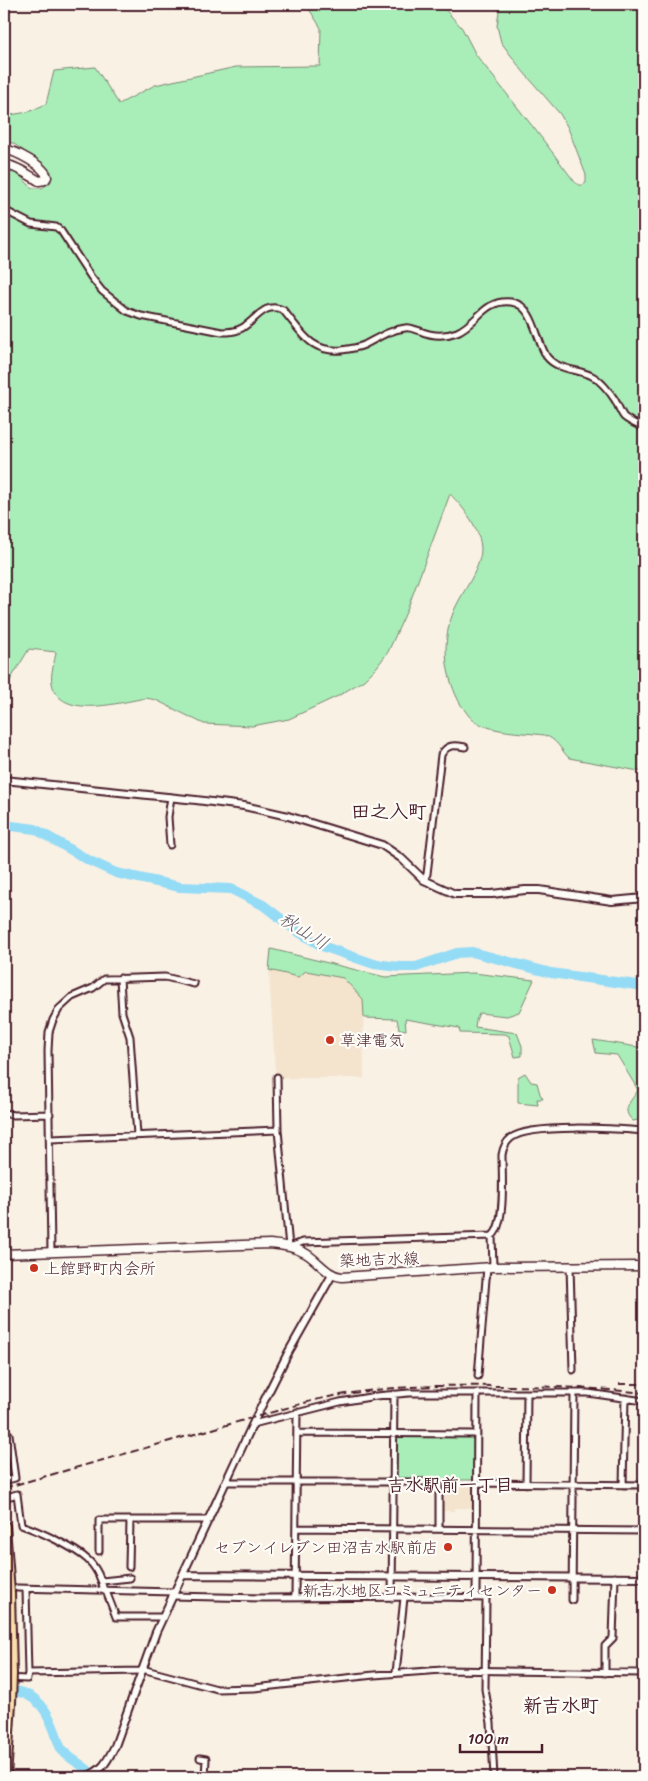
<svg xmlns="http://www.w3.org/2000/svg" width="648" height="1781" font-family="Sriracha,'Klee One',sans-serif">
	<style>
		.built { fill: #f4e4ce }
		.green { fill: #a9eeb8; stroke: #7a8672 }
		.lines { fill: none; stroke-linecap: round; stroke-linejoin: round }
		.river { stroke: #94dbf6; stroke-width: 10 }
		.minor-casing { stroke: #4a1f2b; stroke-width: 9 }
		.tertiary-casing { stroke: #4a1f2b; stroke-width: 10 }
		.secondary-casing { stroke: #4a1f2b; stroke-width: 11 }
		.motorway-casing { stroke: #4a1f2b; stroke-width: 14 }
		.minor { stroke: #fdfcf7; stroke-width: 5 }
		.tertiary { stroke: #fdfcf7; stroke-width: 6 }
		.secondary { stroke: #fdfcf7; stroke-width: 8 }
		.motorway { stroke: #f9ddab; stroke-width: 10 }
		.rail { stroke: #4a1f2b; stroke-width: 2; stroke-dasharray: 8 4; stroke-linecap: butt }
		.motorway-bridge-casing { stroke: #4a1f2b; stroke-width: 14; stroke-linecap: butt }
		.motorway-bridge { stroke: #f9ddab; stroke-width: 10 }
		.poi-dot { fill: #c8321e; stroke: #fdfcf7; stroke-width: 2 }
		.labels { text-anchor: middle; stroke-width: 4.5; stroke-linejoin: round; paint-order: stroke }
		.poi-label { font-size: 16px; fill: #4a1f2b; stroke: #fdfcf7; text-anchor: start }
		.street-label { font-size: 16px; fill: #4a1f2b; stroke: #fdfcf7 }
		.water-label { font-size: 18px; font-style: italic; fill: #605768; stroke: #fdfcf7 }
		.neighbourhood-label { font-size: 18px; font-weight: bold; fill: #4a1f2b; stroke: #fdfcf7 }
		.quarter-label { font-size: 19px; font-weight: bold; fill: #4a1f2b; stroke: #fdfcf7 }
	</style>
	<rect width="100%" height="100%" fill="#f9f1e4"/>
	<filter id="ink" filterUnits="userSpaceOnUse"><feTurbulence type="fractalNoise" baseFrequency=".02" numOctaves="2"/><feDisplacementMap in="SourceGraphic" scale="10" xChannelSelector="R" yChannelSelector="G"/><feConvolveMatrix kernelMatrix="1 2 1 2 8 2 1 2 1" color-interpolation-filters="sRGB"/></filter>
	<g filter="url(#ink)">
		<path class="built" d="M269,970L298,977L306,971L343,978L363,999L364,1078H280V1073L275,1071Z
			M442,1486H471L473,1488V1508H455V1511H441Z"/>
		<path class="green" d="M306,4H440L462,28L476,55L537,132L574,181C578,185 580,187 586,183V175L568,128L560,114L521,69L501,42L497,26L500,4H644V772L569,758C560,749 557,739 544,735C522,732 492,733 473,720C468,716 465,710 461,705C446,679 441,645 452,616C459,595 480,572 481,550C481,529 464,508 450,494L407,610L388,652L376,668L364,680L338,696L289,719L252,726L204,724L156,700L146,698C121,702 59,721 52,683C50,674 55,661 56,652L29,649L4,690V171L17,173L32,188H42L51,182V171L13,143L4,142V116L28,112L46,104L54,71L95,67L119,104L155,85L236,67L320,66L321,28Z
			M271,949L385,977L473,973L534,980L519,1012L507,1016L479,1013L476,1020L475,1027L517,1033L522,1046V1056L515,1057L509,1036L505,1034L460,1033L459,1028L405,1019L406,1030L399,1029L397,1019L364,1018L363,999L343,978L306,971L298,977L269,970Z
			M593,1040L644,1048V1119L633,1121C620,1109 631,1102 638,1090L617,1055L596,1053Z
			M525,1073L531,1082L537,1083L540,1094L543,1099H537L538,1105L518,1103V1077Z
			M399,1437H471L474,1440V1477L471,1480H399L396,1478V1439Z"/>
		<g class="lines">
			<path class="river" d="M4,825L35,829L90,861L116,873L180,887L231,889L263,905L297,931L322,946L374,964L400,967H416L457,953L472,952L551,973L644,986
				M4,1689C32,1692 44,1702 54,1729C57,1736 58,1744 62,1750C72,1762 85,1764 94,1777"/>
			<defs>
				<path id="minor" d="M4,210L31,224L56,227L61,231L91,277L102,291L127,311L141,316L222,332C229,332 235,332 242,328C256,320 265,301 283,310C301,331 310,353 342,350C349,349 357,348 364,345C378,338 389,330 405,328C411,327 415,330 420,331C432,336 444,337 457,332C478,323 484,299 511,302C535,305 536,342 547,357C557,370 578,369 592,376C600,380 610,392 615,400C618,405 620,412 624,417C630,422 638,425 644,428
					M170,845L168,817L171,797
					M424,880L427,874L441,755C447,744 454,745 465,747
					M120,978L122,1013L130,1037L137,1135
					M277,1077L278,1130L289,1247L303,1242L492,1236C506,1226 502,1172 502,1155C503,1148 506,1142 511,1138C529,1123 619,1129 644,1131
					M4,1113L13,1115L50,1114
					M51,1139L278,1130
					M492,1236L493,1267
					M51,1252L48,1051L49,1032L53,1020L59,1009L72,997L93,988L104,979L165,977L194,984
					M570,1266L573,1370
					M478,1376L487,1267
					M253,1424L340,1402L376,1396L409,1393H588L644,1401
					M297,1433L477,1434
					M4,1481L15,1478L9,1434
					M226,1482H439V1529
					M477,1483L644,1485
					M526,1484L527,1393
					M623,1485L625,1398
					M4,1498L17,1494L21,1525C39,1531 74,1547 88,1560C96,1567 102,1580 104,1591
					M296,1528L644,1531
					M99,1551V1520H209
					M129,1567L130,1520
					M102,1581L130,1578
					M17,1588L174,1592
					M106,1591L116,1617H163
					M172,1596L264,1598L440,1597L486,1598L485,1689L491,1723L494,1777
					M476,1597L477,1393
					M295,1598L297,1412
					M392,1598L394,1394
					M572,1600L574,1393
					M142,1669L217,1689L254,1688L374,1675L442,1670L644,1673
					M28,1673L141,1671
					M396,1673L404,1598
					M605,1673V1646L613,1638L615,1577
					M4,1678L27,1679L28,1673L26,1589
					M200,1758L206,1759L205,1777"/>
				<path id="tertiary" d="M4,780L196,800L244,806L288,816L382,845L401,858L424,880L455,894H492L525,890H539L612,901L644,898
					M183,1575L644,1578
					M86,1777C104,1769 106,1763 115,1746L156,1632L256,1417L288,1353L332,1275"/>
				<path id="secondary" d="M4,149C15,151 44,165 47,177L45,180L39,181C27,174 18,167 4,164
					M4,1254L270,1244C282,1245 295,1247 305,1253C318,1260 327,1276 342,1277L493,1267L644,1266"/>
				<path id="motorway" d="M4,1526L9,1593L11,1674
					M5,1777L10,1703"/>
			</defs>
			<use href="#minor" class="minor-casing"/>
			<use href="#tertiary" class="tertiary-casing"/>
			<use href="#secondary" class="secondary-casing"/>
			<use href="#motorway" class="motorway-casing"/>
			<use href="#minor" class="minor"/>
			<use href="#tertiary" class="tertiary"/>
			<use href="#secondary" class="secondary"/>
			<use href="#motorway" class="motorway"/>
			<path class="rail" d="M619,1384H644
				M4,1488L315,1400C378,1386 432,1385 496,1386C546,1386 595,1388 644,1393"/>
			<defs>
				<path id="motorway-bridge" d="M10,1703L11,1674"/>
			</defs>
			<use href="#motorway-bridge" class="motorway-bridge-casing"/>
			<use href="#motorway-bridge" class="motorway-bridge"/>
		</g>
	</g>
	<g class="poi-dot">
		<circle cx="330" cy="1040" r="5"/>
		<circle cx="34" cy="1268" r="5"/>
		<circle cx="448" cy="1547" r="5"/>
		<circle cx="552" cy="1590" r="5"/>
	</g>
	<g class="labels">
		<g class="poi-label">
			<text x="340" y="1046">草津電気</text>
			<text x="44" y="1274">上館野町内会所</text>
			<text x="438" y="1553" text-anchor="end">セブンイレブン田沼吉水駅前店</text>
			<text x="542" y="1596" text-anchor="end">新吉水地区コミュニティセンター</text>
		</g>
		<g class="street-label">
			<text transform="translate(379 1259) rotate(-2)" y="6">築地吉水線</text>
		</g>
		<g class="water-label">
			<text transform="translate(304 931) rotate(32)" y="6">秋山川</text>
		</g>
		<g class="neighbourhood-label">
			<text x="450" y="1491">吉水駅前一丁目</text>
		</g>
		<g class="quarter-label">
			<text x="389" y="818">田之入町</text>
			<text x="561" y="1712">新吉水町</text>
		</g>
	</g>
	<rect width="648" height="1781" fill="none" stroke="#fdfcf7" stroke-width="20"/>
	<rect x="10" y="10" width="628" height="1761" fill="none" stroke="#4a1f2b" stroke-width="2" filter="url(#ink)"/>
	<path d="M460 1744v8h82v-8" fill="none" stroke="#4a1f2b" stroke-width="2.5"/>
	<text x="468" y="1744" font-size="15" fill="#4a1f2b" stroke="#fdfcf7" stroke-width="4" paint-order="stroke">100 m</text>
</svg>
